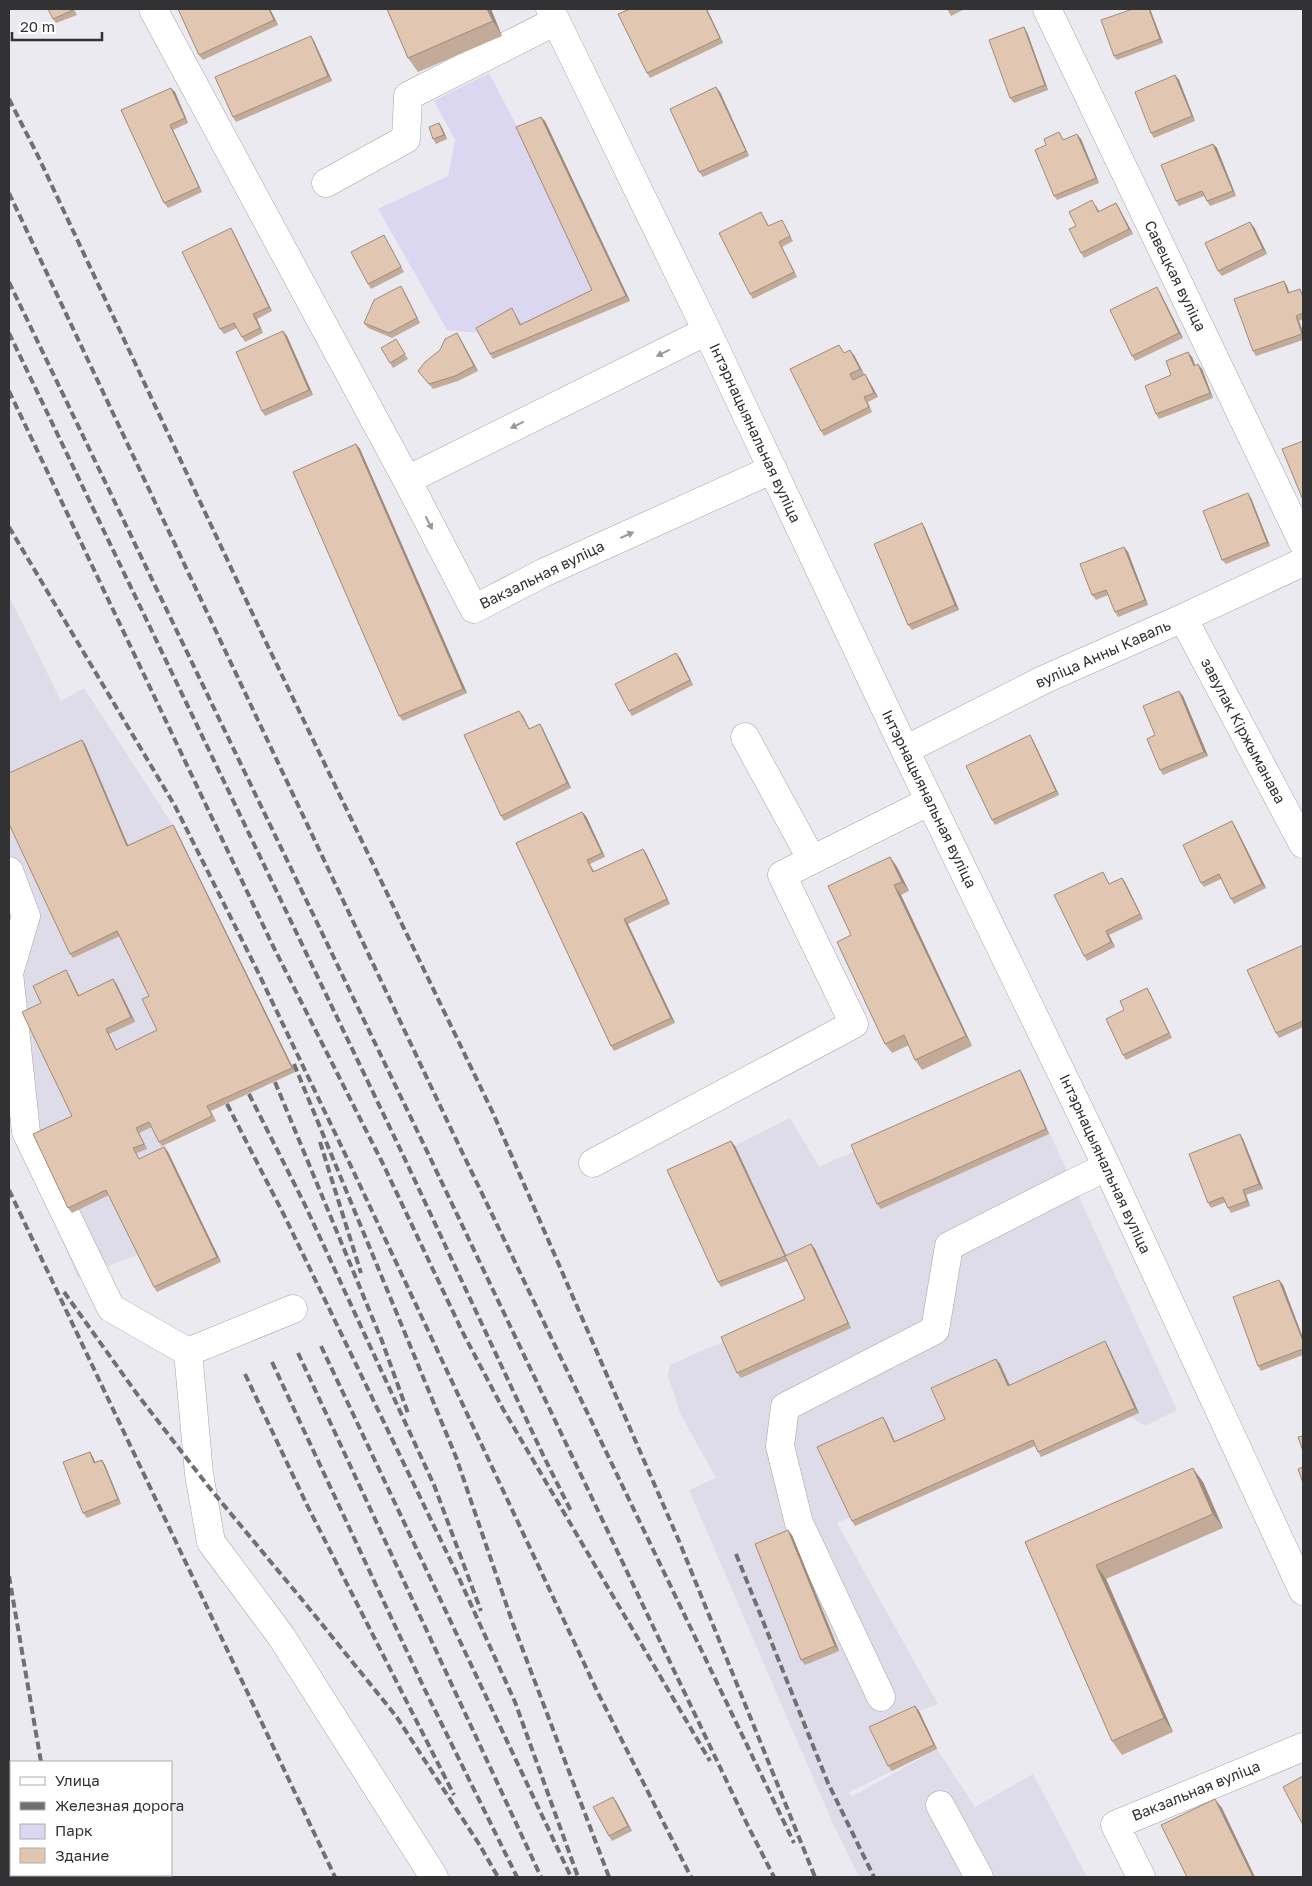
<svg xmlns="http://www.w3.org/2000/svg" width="1312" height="1886" font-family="'Golos Text',sans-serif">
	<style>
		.built { fill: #dedce8; fill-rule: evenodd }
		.green { fill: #dcd7f1 }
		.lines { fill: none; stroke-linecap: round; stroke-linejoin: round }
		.minor-casing { stroke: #a5a4a9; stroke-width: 29 }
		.minor { stroke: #fff; stroke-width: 28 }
		.rail { stroke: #707073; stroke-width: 4; stroke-dasharray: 8 4; stroke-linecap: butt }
		.wall { fill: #c2ab98 }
		.shaded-wall { fill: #9e8b7c }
		.building { fill: #e1c7b1; stroke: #9e8b7c }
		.oneway { fill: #98989a }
		.labels { text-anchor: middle; stroke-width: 4.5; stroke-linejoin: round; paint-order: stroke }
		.street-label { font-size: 15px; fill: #323234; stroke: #fff }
	</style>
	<rect width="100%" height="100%" fill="#ebeaf0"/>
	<path class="built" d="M9,596L61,701L84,688L176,830L295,1072L211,1111L216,1121L165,1145L221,1262L157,1292L144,1252L78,1278L9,1116Z
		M1023,1075L1177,1410L1145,1426L1131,1417L1041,1457L1036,1445L855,1526L851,1517L837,1523L938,1704L919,1711L937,1749L975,1807L1033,1774L1087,1877H859L834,1826L689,1490L716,1478L681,1415L668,1376L670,1365L808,1304L735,1146L790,1118L819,1167ZM927,1754V1755L851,1797L849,1792Z"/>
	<path class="green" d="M489,73L520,132L596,294L524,329L480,333L447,330L378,209L448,176L455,140L434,101Z"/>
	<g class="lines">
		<defs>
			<path id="minor" d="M153,9L407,480L474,609L543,573L773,469
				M550,9L707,331L905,750L1107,1167L1303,1591
				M1047,9L1303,543
				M326,183L406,139L408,96L556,21
				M407,480L707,331
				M1183,618L1303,844
				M745,737L812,860
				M905,750L1043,680L1183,618L1303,562
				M9,871L26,916L9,973L26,1132L111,1308L188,1352
				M593,1163L854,1024L782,875L930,801
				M293,1309L188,1352L199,1474L211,1542L281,1636L434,1877
				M881,1697L799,1523L780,1446L785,1407L935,1330L949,1246L1073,1183L1107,1167
				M940,1805L979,1877
				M1141,1877L1115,1825L1303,1747"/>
		</defs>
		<use href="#minor" class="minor-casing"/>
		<use href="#minor" class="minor"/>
		<path class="rail" d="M9,99L38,156L263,636L493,1113L679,1541L815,1877
			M9,193L452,1131L794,1843
			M9,282L424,1145L748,1826L774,1877
			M9,333L403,1155L544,1457L572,1513
			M9,391L272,944L383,1164L463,1333L503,1409L710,1761
			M9,527L175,806L256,968L357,1179L598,1693L691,1877
			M294,1064L456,1457L513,1624L609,1877
			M275,1082L382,1341L409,1416
			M249,1094L305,1205L434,1485L481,1611
			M227,1104L284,1215L459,1578L515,1702L578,1877
			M320,1142L361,1273
			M9,1190L335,1877
			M64,1292L137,1394L208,1486L304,1602L396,1716L479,1844L498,1877
			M321,1346L571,1877
			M298,1353L541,1877
			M272,1362L424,1688L517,1877
			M245,1374L307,1505L454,1795
			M736,1554L828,1783L874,1877
			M9,1576L41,1762
			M61,1875V1877"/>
	</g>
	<path class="wall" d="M74,9L77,15L56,23L53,19Z
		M178,9H270L278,25L203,60L199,55Z
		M387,9H491L502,36L418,72L408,58Z
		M707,9L723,43L650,78L647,73Z
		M947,9H965L951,16Z
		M1133,9H1150L1163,43L1117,60L1114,56Z
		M1027,32L1048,90L1014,103L1010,98Z
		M314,41L332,81L236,122L233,117Z
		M1175,75L1179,80L1195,121L1154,138L1151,133Z
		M175,92L188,123L173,130L202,192L168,208L164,203L121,110Z
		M720,92L749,156L703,177L699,172Z
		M545,121L630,301L493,359L490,354L515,313L521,324L592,290Z
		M439,123L442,128L447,139L436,144L433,139Z
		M1062,137L1064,140L1081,139L1099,183L1057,200L1054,196L1046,145Z
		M1213,144L1217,148L1236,196L1210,206L1204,196L1179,206L1176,201Z
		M1116,203L1119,208L1133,234L1084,258L1081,253L1076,226L1096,205L1099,211Z
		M761,212L769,226L785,225L793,241L782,247L797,277L753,299L750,294Z
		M1254,227L1267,254L1222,276L1218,271Z
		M234,233L272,311L257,319L263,333L245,342L237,328L224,334L220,329Z
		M387,240L404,272L371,289L368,284Z
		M1284,281L1287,286L1289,293H1303V319L1299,321L1303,332V340L1256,356L1253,351Z
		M404,291L420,323L392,338L368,328L364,323Z
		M1160,292L1183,338L1135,361L1132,356Z
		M283,331L287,336L313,395L265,416L262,411Z
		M457,333L460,338L478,371L458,381L433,389L418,371L440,350Z
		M399,344L408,359L393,368L390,363Z
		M839,345L844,353L854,355L864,374L868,379L878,397L868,402L872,412L824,436L821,431Z
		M1192,357L1195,365L1202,369L1213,398L1159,419L1156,414L1171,375Z
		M356,444L360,449L467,693L403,721L399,716Z
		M1251,498L1270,546L1226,564L1222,560Z
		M925,528L959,610L912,630L908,625Z
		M1124,547L1128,552L1148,605L1118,617L1115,612L1108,595L1096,600L1092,595Z
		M680,658L693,685L632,716L629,711Z
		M1179,691L1183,696L1208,756L1163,775L1160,770L1155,735Z
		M523,716L529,729L540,724L543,729L571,788L504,821L501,816Z
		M1033,740L1059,795L995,825L992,820Z
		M85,744L128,845L173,825L176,830L295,1072L211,1111L216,1121L162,1146L159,1142L152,1127L139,1133L147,1149L137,1153L139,1159L164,1147L168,1152L221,1262L157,1292L154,1287L109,1195L72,1213L68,1208L72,1116L41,1003L69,975L79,995L116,983L135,1022L109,1034L116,1050L157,1030L149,996L120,936L73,958L70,954Z
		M586,816L605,857L590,864L594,871L646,853L670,904L628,924L675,1023L614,1051L611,1046L516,843Z
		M1235,826L1266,888L1234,904L1231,899L1221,879L1204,887L1201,883Z
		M890,857L897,867L909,891L901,895L972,1046L922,1070L915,1060L909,1045L892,1053L885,1044L851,935Z
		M1103,872L1109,884L1122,878L1125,882L1143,919L1109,935L1115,947L1087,961L1084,956Z
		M1303,945V1027L1279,1038L1276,1033Z
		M1147,988L1150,993L1172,1038L1126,1060L1123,1055Z
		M1020,1070L1023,1075L1049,1134L881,1209L877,1204Z
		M1240,1134L1243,1139L1263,1189L1246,1195L1250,1206L1231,1213L1228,1208L1226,1202L1211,1208L1208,1203Z
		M731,1141L735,1146L786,1255L815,1249L851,1328L741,1378L737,1373L805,1299L787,1261L721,1287L718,1282Z
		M1279,1280L1283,1285L1303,1338V1355L1261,1371L1258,1366Z
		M1108,1346L1139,1413L1041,1457L1035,1446L855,1526L852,1521L886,1422L895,1441L945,1419L996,1359L1000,1364L1009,1385Z
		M90,1452L93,1457L95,1462L102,1460L105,1465L121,1504L87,1518L83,1513Z
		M1203,1482L1223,1528L1106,1579L1173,1732L1122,1755L1112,1741L1025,1542Z
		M792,1535L839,1651L805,1665L801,1660Z
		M915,1706L919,1711L937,1749L892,1771L888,1766Z
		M616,1801L632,1831L612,1841L609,1836Z"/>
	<path class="shaded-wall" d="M269,9H270L278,25L274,20Z
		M487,9H491L502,36L493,21Z
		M706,9H707L723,43L720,38Z
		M1149,9H1150L1163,43L1160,39Z
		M1024,27L1027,32L1048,90L1045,85Z
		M311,36L314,41L332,81L328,76Z
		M1175,75L1179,80L1195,121L1192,116Z
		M716,87L720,92L749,156L746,151Z
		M171,88L175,92L188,123L185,118Z
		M541,117L545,121L630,301L626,296Z
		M439,123L442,128L447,139L444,135Z
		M170,125L173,130L202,192L199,187Z
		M1077,134L1081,139L1099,183L1096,178Z
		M1213,144L1217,148L1236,196L1233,191Z
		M1116,203L1119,208L1133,234L1129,229Z
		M1250,222L1254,227L1267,254L1263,249Z
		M231,228L234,233L272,311L269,307Z
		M779,242L782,247L797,277L794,272Z
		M1284,281L1287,286L1291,298L1288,293Z
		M401,286L404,291L420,323L417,318Z
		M1157,287L1160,292L1183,338L1179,333Z
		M253,314L257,319L263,333L260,328Z
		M1296,316L1299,321L1303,332V335Z
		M283,331L287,336L313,395L309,390Z
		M457,333L460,338L478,371L474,366Z
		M850,350L854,355L864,374L860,369Z
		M1188,352L1192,357L1197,370L1194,366Z
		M1198,364L1202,369L1213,398L1210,393Z
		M865,374L868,379L878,397L874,393Z
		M356,444L360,449L467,693L463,689Z
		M1248,493L1251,498L1270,546L1267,542Z
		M922,523L925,528L959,610L955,605Z
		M1124,547L1128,552L1148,605L1145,600Z
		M676,653L680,658L693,685L690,680Z
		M1179,691L1183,696L1208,756L1204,752Z
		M519,711L523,716L532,734L529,729Z
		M540,724L543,729L571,788L567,783Z
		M1030,735L1033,740L1059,795L1056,791Z
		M82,740L85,744L130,850L127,846Z
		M582,812L586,816L605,857L602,853Z
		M1232,821L1235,826L1266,888L1262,884Z
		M173,825L176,830L295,1072L292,1068Z
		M643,849L646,853L670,904L667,899Z
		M890,857L897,867L909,891L902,882Z
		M1122,878L1125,882L1143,919L1140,914Z
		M894,885L901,895L972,1046L966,1036Z
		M624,919L628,924L675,1023L671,1018Z
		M1106,931L1109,935L1115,947L1111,942Z
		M66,970L69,975L81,1001L78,996Z
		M113,979L116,983L135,1022L131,1017Z
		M1147,988L1150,993L1172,1038L1169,1033Z
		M106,1029L109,1034L119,1055L116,1050Z
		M1020,1070L1023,1075L1049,1134L1046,1129Z
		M136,1128L139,1133L147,1149L144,1144Z
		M1240,1134L1243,1139L1263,1189L1259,1184Z
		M731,1141L735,1146L788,1260L785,1256Z
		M164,1147L168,1152L221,1262L217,1257Z
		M1243,1190L1246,1195L1250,1206L1247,1201Z
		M811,1244L815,1249L851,1328L848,1323Z
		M1279,1280L1283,1285L1303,1338V1341Z
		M1105,1341L1108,1346L1139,1413L1135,1408Z
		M996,1359L1000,1364L1012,1390L1008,1386Z
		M883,1417L886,1422L897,1447L894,1442Z
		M90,1452L93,1457L97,1467L94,1463Z
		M102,1460L105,1465L121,1504L118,1499Z
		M1193,1468L1203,1482L1223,1528L1213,1514Z
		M788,1530L792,1535L839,1651L835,1646Z
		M1096,1565L1106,1579L1173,1732L1164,1718Z
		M915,1706L919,1711L937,1749L934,1745Z
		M613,1797L616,1801L632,1831L628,1826Z
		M1215,1799L1222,1808L1255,1877H1253Z"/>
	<path class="building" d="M48,9H73V10L53,19Z
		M178,9H269L274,20L199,55Z
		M387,9H487L493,21L408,58Z
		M630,9H706L720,38L647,73L618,14Z
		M1133,9H1149L1160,39L1114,56L1101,20Z
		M1024,27L1045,85L1010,98L989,40Z
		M311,36L328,76L233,117L215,77Z
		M1175,75L1192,116L1151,133L1135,92Z
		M716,87L746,151L699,172L670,109Z
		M171,88L185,118L170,125L199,187L164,203L121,110Z
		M541,117L626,296L490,354L476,328L512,308L520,325L592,290L516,127Z
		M439,123L444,135L433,139L429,127Z
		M1059,132L1063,140L1077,134L1096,178L1054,196L1035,150L1046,145L1044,139Z
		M1213,144L1233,191L1207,201L1202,191L1176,201L1161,165Z
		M1092,200L1098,212L1116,203L1129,229L1081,253L1069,229L1076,226L1069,212Z
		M761,212L768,226L782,220L790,236L779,242L794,272L750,294L719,233Z
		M1250,222L1263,249L1218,271L1205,243Z
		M231,228L269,307L253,314L260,328L242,337L234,323L220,329L182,252Z
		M384,235L401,267L368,284L351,252Z
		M1284,281L1288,293L1300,289L1303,297V313L1296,316L1302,334L1253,351L1234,299Z
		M401,286L417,318L389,333L364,323L374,300Z
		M1157,287L1179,333L1132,356L1110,310Z
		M283,331L309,390L262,411L236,352Z
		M457,333L474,366L455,376L429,384L418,371L425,362L440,350L445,339Z
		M396,339L405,354L390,363L381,348Z
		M839,345L844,353L850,350L860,369L850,374L853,380L865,374L874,393L864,397L869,407L821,431L790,369Z
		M1188,352L1194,366L1198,364L1210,393L1156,414L1145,386L1171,375L1166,361Z
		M1303,441V500L1282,449Z
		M356,444L463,689L399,716L293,472Z
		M1248,493L1267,542L1222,560L1203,511Z
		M922,523L955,605L908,625L874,544Z
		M1124,547L1145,600L1115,612L1106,590L1092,595L1080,564Z
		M676,653L690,680L629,711L615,684Z
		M1179,691L1204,752L1160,770L1147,739L1155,735L1143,706Z
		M519,711L529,729L540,724L567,783L501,816L464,735Z
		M1030,735L1056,791L992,820L966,766Z
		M82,740L127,846L173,825L292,1068L207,1106L212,1116L159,1142L149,1122L136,1128L144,1144L133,1148L139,1159L164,1147L217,1257L154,1287L106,1190L68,1208L33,1134L72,1116L22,1012L41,1003L33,986L66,970L78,996L113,979L131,1017L106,1029L116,1050L157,1030L142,999L149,996L117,931L70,954L9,824V773Z
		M582,812L602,853L587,860L593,872L643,849L667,899L624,919L671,1018L611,1046L516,843Z
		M1232,821L1262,884L1231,899L1219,874L1201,883L1183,845Z
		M890,857L902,882L894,885L966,1036L915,1060L904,1035L885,1044L837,942L851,935L828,886Z
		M1103,872L1109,884L1122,878L1140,914L1106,931L1111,942L1084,956L1054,895Z
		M1303,945V1021L1276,1033L1247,970Z
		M1147,988L1169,1033L1123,1055L1106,1019L1124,1010L1120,1001Z
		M1020,1070L1046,1129L877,1204L851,1145Z
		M1240,1134L1259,1184L1243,1190L1247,1201L1228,1208L1223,1197L1208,1203L1189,1154Z
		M731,1141L785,1256L718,1282L667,1170Z
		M811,1244L848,1323L737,1373L721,1337L805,1299L785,1256Z
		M1279,1280L1303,1341V1349L1258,1366L1233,1297Z
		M1105,1341L1135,1408L1038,1452L1033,1440L852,1521L817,1447L883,1417L894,1442L945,1419L931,1388L996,1359L1008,1386Z
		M1303,1436V1451L1298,1437Z
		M90,1452L94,1463L102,1460L118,1499L83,1513L63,1462Z
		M1303,1467V1483L1298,1469Z
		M1193,1468L1213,1514L1096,1565L1164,1718L1112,1741L1025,1542Z
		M788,1530L835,1646L801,1660L755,1544Z
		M915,1706L934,1745L888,1766L869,1727Z
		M1303,1776V1825L1283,1787Z
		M613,1797L628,1826L609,1836L593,1807Z
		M1215,1799L1253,1877H1187L1161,1825Z"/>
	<defs><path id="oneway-solid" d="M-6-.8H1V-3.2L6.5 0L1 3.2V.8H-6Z" transform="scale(1.25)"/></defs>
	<g class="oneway">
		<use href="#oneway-solid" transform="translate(663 353) rotate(154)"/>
		<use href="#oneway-solid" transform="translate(517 425) rotate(154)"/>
		<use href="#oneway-solid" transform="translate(429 523) rotate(63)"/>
		<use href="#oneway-solid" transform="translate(627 535) rotate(-24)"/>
	</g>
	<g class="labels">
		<g class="street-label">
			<text transform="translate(1175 276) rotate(64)" y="5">Савецкая вуліца</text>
			<text transform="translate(755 433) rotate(65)" y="5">Інтэрнацыянальная вуліца</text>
			<text transform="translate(542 575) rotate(-26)" y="5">Вакзальная вуліца</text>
			<text transform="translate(1103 654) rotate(-24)" y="5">вуліца Анны Каваль</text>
			<text transform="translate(1243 731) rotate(62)" y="5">завулак Кіржыманава</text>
			<text transform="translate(929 799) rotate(64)" y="5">Інтэрнацыянальная вуліца</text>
			<text transform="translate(1105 1164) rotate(65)" y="5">Інтэрнацыянальная вуліца</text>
			<text transform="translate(1196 1791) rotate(-22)" y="5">Вакзальная вуліца</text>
		</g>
	</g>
	<rect width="1312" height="1886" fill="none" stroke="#323234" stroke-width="20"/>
	<rect x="10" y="1761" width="162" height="115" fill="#ffffff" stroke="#adadae"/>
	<rect x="20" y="1777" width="25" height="8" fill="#ffffff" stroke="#adadae"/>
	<text x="55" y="1786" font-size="15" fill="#323234">Улица</text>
	<rect x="20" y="1802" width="25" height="8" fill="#707073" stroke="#adadae"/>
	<text x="55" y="1811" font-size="15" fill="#323234">Железная дорога</text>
	<rect x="20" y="1824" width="25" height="15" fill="#dcd7f1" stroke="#adadae"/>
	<text x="55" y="1836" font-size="15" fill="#323234">Парк</text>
	<rect x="20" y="1848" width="25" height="15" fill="#e1c7b1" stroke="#adadae"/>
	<text x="55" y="1861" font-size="15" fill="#323234">Здание</text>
	<path d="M12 32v8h90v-8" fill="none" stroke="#323234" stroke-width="2.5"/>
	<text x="20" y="32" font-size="15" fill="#323234" stroke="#ffffff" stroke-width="4" paint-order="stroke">20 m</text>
</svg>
